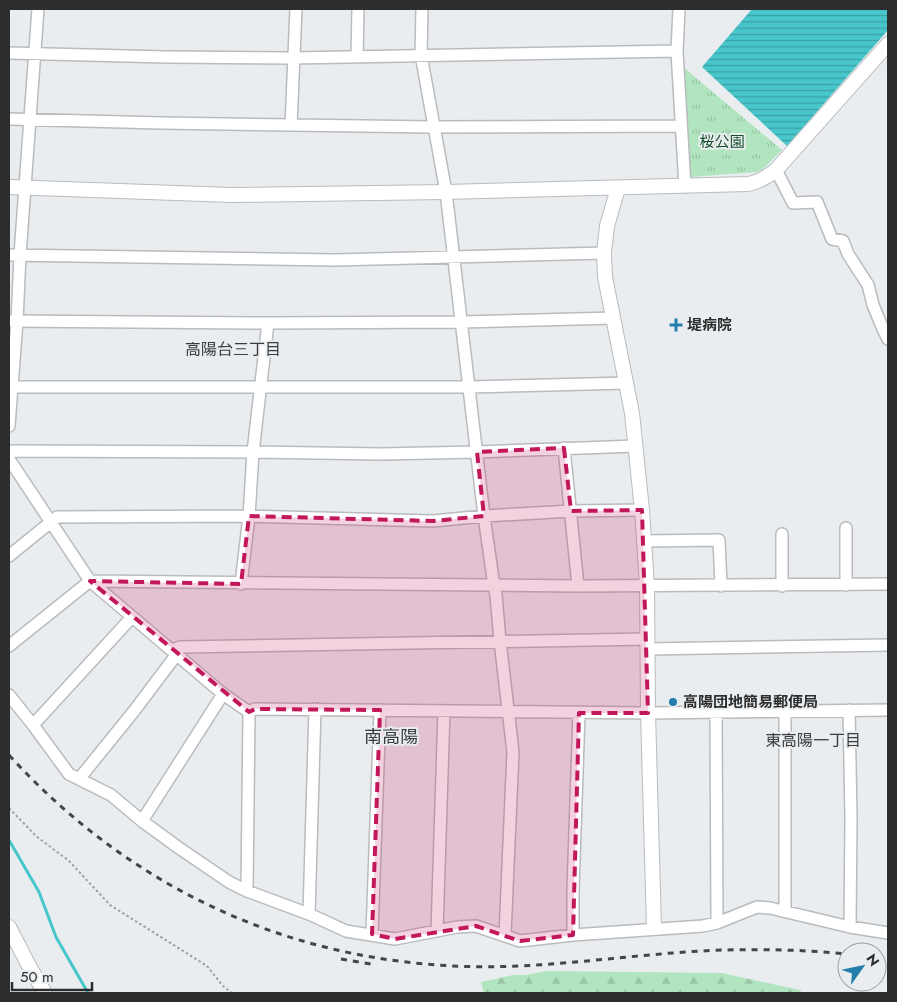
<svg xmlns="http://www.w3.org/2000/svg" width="897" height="1002" font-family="Jost,'Noto Sans JP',sans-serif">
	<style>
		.forest { fill: url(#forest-firs) }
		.park { fill: url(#park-tufts) }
		.water { fill: url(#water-rules) }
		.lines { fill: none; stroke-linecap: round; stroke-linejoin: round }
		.stream { stroke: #47c6cb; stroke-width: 3 }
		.minor-casing { stroke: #b9bbbe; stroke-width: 14 }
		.tertiary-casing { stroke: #b9bbbe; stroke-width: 16 }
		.path { stroke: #9d9fa0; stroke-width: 2; stroke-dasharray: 2.5 2.5; stroke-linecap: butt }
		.minor { stroke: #fff; stroke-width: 11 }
		.tertiary { stroke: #fff; stroke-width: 14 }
		.rail { stroke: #444546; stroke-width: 3; stroke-dasharray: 6 6; stroke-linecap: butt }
		.marked { fill: #c2185b; fill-opacity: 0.2; stroke: #c2185b; stroke-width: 4; stroke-dasharray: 10 6; stroke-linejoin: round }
		.poi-dot { fill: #227eab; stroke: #eaedef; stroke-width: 2 }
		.labels { text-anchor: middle; stroke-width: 4; stroke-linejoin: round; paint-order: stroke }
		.park-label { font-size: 15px; fill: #16502d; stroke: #eaedef }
		.poi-label { font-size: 15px; font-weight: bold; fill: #2c2d2e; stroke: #eaedef; text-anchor: start }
		.neighbourhood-label { font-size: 16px; fill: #3a3c3e; stroke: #eaedef }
		.quarter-label { font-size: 18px; fill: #3a3c3e; stroke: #eaedef }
	</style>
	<defs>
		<pattern id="forest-firs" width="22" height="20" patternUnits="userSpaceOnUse" patternTransform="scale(1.25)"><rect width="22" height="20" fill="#b1e5bf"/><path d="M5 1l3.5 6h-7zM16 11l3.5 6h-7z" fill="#98c5a4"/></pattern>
		<pattern id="park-tufts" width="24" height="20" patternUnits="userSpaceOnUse" patternTransform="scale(1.25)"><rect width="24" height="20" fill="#b1e5bf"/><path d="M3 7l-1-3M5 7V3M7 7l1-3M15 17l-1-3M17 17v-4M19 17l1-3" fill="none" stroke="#98c5a4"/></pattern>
		<pattern id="water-rules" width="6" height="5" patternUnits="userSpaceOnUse" patternTransform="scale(1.25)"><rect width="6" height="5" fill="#47c6cb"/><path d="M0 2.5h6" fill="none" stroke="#3ba1a5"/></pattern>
	</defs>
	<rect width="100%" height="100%" fill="#eaedef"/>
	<path class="forest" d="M547,971L722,973L800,990L802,993H484L481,982L513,975H526Z"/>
	<path class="park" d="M683,67L782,150L763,169L757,172L690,177Z"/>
	<path class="water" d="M752,9H888V30L787,146L702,67Z"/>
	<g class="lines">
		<path class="stream" d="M9,840L39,892L56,937L88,993"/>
		<defs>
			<path id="minor" d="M296,9L291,125L433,127L681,126
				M422,9L421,55L446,192L484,516L494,586L496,595L500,641L513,752L505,935
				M677,51L679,9
				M9,53L166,57L293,58L677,51L685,187
				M357,57L358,9
				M9,119L161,123L291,125
				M776,170L793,203L817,202L832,239L843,241L848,254L868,285L873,305L883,329L888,339
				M9,255L335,260L604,253
				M9,321L268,323L462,322L614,318
				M9,387H469L627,383
				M9,426L17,321L20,255L38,9
				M564,448L578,586
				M9,451L253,452L381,454L477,452L636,446
				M9,459L90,581L223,694L249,712
				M846,528V585
				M782,534V586
				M644,541L719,540L721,586
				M9,556L57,517L249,516L433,521L484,516L571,511L642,510
				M241,584L249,516L253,452L268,323
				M9,646L90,581L578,586L888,584
				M648,649L888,645
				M172,650L180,647L647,639
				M9,695L33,725L69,774L111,795L142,821L179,848L229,882L247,891L309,914L346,931L395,939L457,927L476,926L520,941L573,935L703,926L717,923L757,907L770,908L850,927L888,933
				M849,710L851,818L850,927
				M785,711V911
				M249,712L255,709L648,713L888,710
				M716,713L717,923
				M33,725L132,617
				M79,779L134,711L177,654
				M142,821L223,694
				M247,891L249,712
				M309,914L315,709
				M437,931L444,711
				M372,934L380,710
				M573,935V890L579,713"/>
			<path id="tertiary" d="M9,187L231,195L446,192L748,184C759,182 767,177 776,170L888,44
				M618,188L607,226L604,253L605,277L632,413L642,510L647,586L648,713L654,928
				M9,927L29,966L45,993"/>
		</defs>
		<use href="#minor" class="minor-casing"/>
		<use href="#tertiary" class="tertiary-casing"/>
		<path class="path" d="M9,808L36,836L69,861L110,905L207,966L223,986L232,993"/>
		<use href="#minor" class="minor"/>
		<use href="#tertiary" class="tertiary"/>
		<path class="rail" d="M9,755C142,901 320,975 518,966C587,963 656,952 725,950C766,949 807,950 847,954
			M341,959L376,965
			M877,965L888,966"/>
	</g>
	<path class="marked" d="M564,448L571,511L642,510L648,713H579L573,935L520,941L476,926L395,939L372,934L380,710L255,709L249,712L90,581L241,584L249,516L433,521L484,516L477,452Z"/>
	<g class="poi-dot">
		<path d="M673.5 317.5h5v5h5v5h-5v5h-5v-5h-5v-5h5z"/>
		<circle cx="673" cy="702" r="5"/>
	</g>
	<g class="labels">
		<g class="park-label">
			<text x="722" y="147">桜公園</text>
		</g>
		<g class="poi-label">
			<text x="687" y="330">堤病院</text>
			<text x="683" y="707">高陽団地簡易郵便局</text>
		</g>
		<g class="neighbourhood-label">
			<text x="233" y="355">高陽台三丁目</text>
			<text x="813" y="746">東高陽一丁目</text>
		</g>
		<g class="quarter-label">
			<text x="391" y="743">南高陽</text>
		</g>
	</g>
	<rect width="897" height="1002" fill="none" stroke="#2c2d2e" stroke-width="20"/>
	<g transform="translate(862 967) rotate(57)"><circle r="24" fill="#eaedef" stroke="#9ea0a2"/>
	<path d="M0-4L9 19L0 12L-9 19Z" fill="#227eab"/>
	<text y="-8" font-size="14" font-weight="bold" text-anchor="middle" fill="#2c2d2e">N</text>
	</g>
	<path d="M12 982v8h80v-8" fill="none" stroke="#2c2d2e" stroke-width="2.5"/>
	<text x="20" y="982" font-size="15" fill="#2c2d2e" stroke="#eaedef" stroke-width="4" paint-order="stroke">50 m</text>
</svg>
